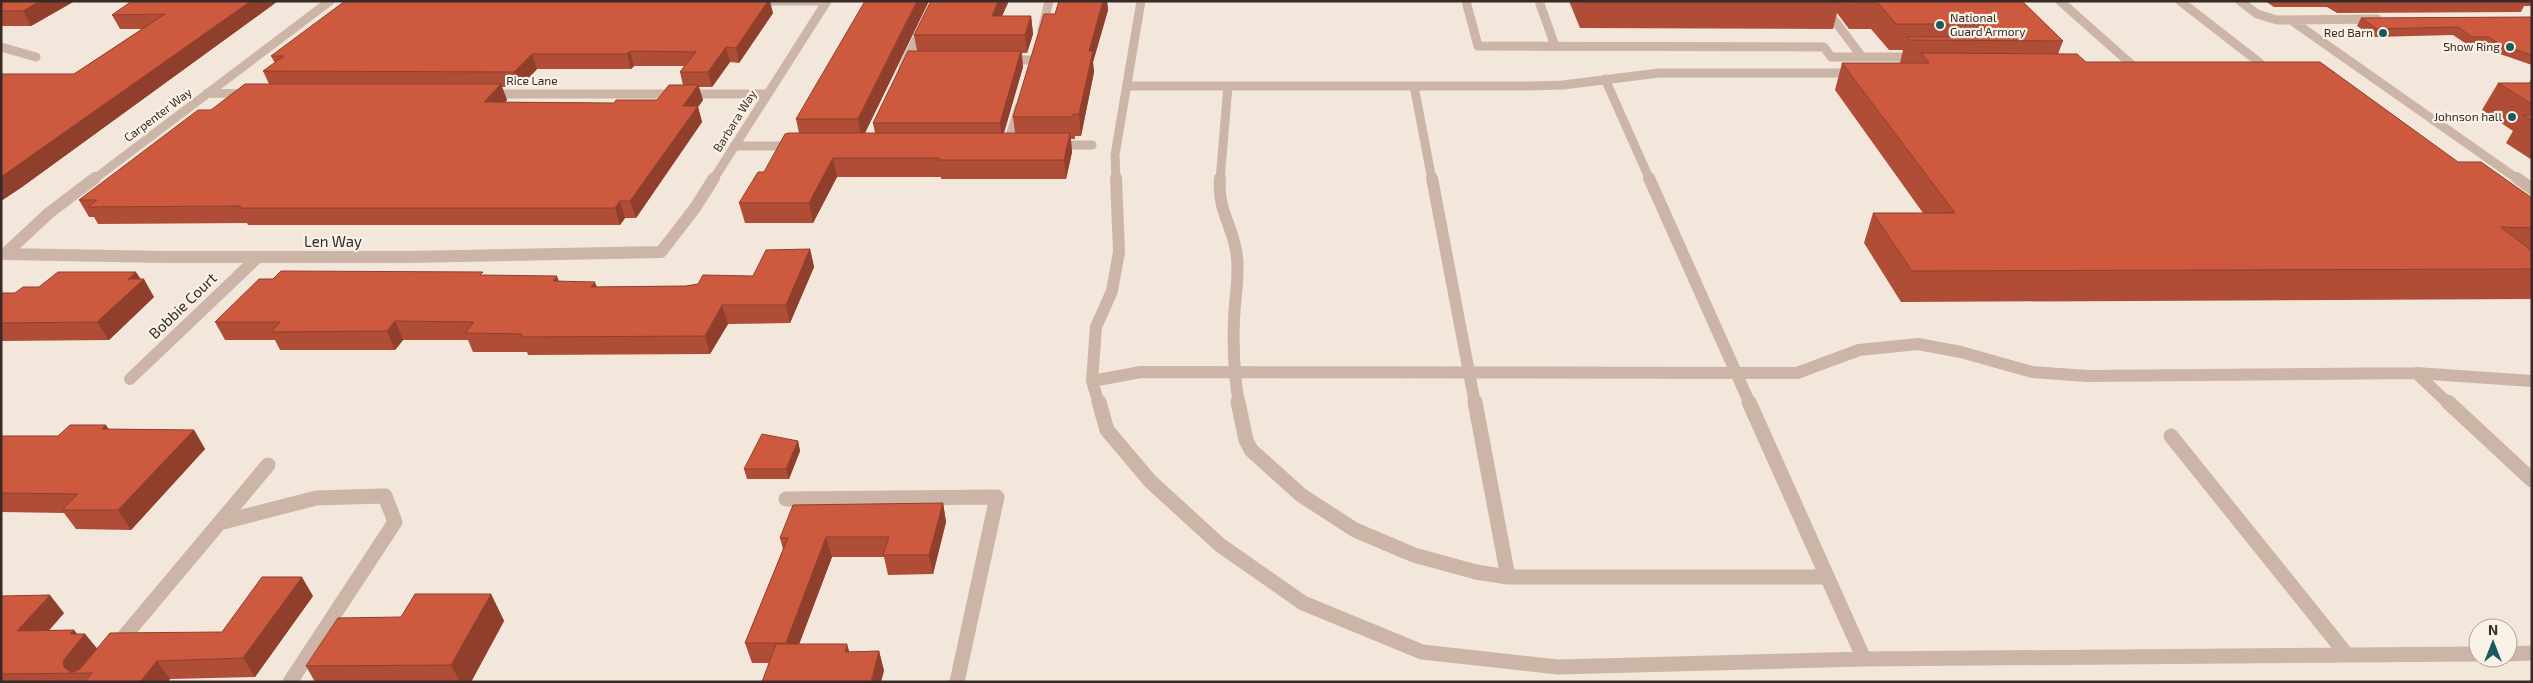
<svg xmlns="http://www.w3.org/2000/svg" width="2533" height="683" font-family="'Exo 2',sans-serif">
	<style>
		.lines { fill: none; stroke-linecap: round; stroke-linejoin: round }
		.lane-far2 { stroke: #ccb5a6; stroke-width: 9 }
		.lane-far1 { stroke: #ccb5a6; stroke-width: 12 }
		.lane { stroke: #ccb5a6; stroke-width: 15 }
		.street-far1 { stroke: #ccb5a6; stroke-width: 9 }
		.street { stroke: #ccb5a6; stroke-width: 12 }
		.wall { fill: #b04d36; fill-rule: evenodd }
		.shaded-wall { fill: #903f2c }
		.building { fill: #cd5a3f; stroke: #903f2c }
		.poi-dot { fill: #1a5b5c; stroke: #faf1e7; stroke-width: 2 }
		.labels { text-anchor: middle; stroke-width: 4.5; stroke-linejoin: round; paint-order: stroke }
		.far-poi-label { font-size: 12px; fill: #382b27; stroke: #faf1e7; text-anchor: end }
		.far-street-label { font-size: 12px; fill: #382b27; stroke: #faf1e7 }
		.street-label { font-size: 15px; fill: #382b27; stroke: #faf1e7 }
	</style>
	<rect width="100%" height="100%" fill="#f3e6db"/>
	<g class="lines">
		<path class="lane-far2" d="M753,1H827
			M1466,1L1478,46L1824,47L1831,57H1916
			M1539,1L1555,46
			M1820,1L1862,57
			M2060,1L2140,72
			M2180,1L2260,63V70L2253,71
			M2240,1L2257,14L2277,20L2377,19
			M2291,20L2519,180
			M1042,30L1049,1
			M1007,60H1033
			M903,67L935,1
			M1605,79L1650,180
			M1127,86H1528L1563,85L1659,73H1856
			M1414,86L1432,180
			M1055,145H1092
			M734,146H795
			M1005,146H1007L1019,107
			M1116,180L1115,155L1141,1
			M1220,180L1228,86"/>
		<path class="lane-far1" d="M1220,178C1217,212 1234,226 1237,257C1239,278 1235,297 1234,319C1233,347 1234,376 1239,404
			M1432,178L1475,404
			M1649,178L1750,404
			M2517,178L2532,189
			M2416,373L2449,404
			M1092,381L1141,372L1797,373L1859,350L1918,344L1961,352L2032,372L2087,376L2416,373L2532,381
			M1099,404L1092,381L1096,327L1112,291L1119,252L1116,178"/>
		<path class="lane" d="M1099,402L1107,430L1150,481L1220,545L1303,603L1422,652L1558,667L1864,659L2478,654
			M1238,402L1246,440L1251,450L1301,495L1355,530L1414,555L1476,572L1508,577H1827
			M1475,402L1508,577
			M1749,402L1864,659
			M2448,402L2532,480
			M2171,436L2347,655
			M786,499L997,497L957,682
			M219,523L316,498L385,496L395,522L290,682
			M117,645L268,465
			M2508,654L2532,653"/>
		<path class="street-far1" d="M1,47L36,57
			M207,93L249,94
			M489,94H767
			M93,180L330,1
			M713,180L827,1"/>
		<path class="street" d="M5,254L165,257H409L661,252L695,208L714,178
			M5,254L49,213L95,178
			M130,379L258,257"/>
	</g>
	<path class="wall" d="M1,1L73,2L31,26H1Z
		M132,1H278L22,187L1,201V74H74L142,29H120L112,15Z
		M929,1L865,133H875L873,123L917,51L914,35L1002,16H1031L1033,34L1027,53H1022L1023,67L1004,133H1015L1013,117L1055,14L1107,1L1108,10L1093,62L1094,72L1081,136H1075V139H1071L1072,152L1066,179H941V177H837L813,223H745L739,203L764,172L799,133L796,119Z
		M1569,1H2022L2063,41L2058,54L2086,62L2458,162L2532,198V299L1901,302L1864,243L1873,213H1923L1835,90L1842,63H1900L1903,50H1889L1871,29H1849L1837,13L1833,29L1580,28Z
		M2265,1H2532V6H2524L2521,12L2337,13L2327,7H2274Z
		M773,13L739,63L730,62L712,87H699L703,100L698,107L702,122L636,218H625L620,225H248L247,223L98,224L94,217H89L79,200L211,110L269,84L263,71L275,63L271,56ZM634,66H684L680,72L683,85L657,100L614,103L505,102L507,100L502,87H520L537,69H631Z
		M2532,17V65L2497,53L2485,45H2468L2453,35L2373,37L2357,26L2361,18Z
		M2532,78V160L2506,143L2513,131L2482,110L2498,83H2529Z
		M810,249L814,267L790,323L728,324L710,354L528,355L527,352H473L468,340H403L395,350H280L275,340H225L215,322L484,275L559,281L597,287L686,286L753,276Z
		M141,279L154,297L109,340L1,341V293H15L39,287Z
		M109,429L194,430L205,449L131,530L76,529L64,513L1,512V435L2,436H58Z
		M798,441L800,451L789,479H747L744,469Z
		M943,503L946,522L933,574L888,575L884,557H832L799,644L850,652L879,651L884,671L769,663H752L745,643L783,549L780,538Z
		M491,594L504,621L471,682H315L306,666L401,617Z
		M1,596L64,613L49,630H74L77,634H85L97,649L222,632L313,596L255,677L170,679L168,682H1Z"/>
	<path class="shaded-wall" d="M40,1L73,2L31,26L23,11Z
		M251,1H278L22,187L1,201V177Z
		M764,1H770L773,13L739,63L736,48Z
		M917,1H929L862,139L858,119Z
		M998,1H1009L994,34L992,16Z
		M1103,1H1107L1108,10L1093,62L1094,72L1081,136L1079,114L1089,51Z
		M1031,16L1033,34L1027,53L1025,35Z
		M726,47L730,62L712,87L708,72Z
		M630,51L634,66L631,69L627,54Z
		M1021,51L1023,67L1002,139L1000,123Z
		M532,54L537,69L520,87L514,72Z
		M501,84L507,100L490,118L484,102Z
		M698,85L703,100L698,107L702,122L636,218L630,201L683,106Z
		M1070,133L1072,152L1066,179L1064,160Z
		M833,158L837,177L813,223L809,203Z
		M620,201L625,218L620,225L615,208Z
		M810,249L814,267L790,323L786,305Z
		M136,272L142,281L144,279L154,297L109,340L97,322L128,279Z
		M557,276L563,294L553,281Z
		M595,282L601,299L591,287Z
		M722,305L728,324L710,354L705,336Z
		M395,321L403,340L395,350L387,331Z
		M106,425L119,444L102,429Z
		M194,430L205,449L131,530L118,510Z
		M798,441L800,451L789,479L786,469Z
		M943,503L946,522L933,574L929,555Z
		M826,537L832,557L792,663L786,643Z
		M302,577L313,596L255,677L243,658Z
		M491,594L504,621L471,682H460L451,665Z
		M50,595L64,613L32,650L17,631Z
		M74,630L81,639L85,634L100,652L83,673H73L63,661L70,634Z
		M847,644L853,664L845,652Z
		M879,651L884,671L881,682H871Z
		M63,661L73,673L64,667Z
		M157,661L170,679L168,682H140Z"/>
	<path class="building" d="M1,1H40L23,11H1Z
		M132,1H251L1,177V74H74L165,14L112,15Z
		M345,1H768L736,48L726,47L708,72H680L696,52L630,51L627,54H532L514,72L263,71L284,56H271Z
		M865,1H917L858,119H796Z
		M931,1H998L992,16H1031L1025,35H914Z
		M1059,1H1103L1089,51H1093L1079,114H1073V117H1013L1044,14H1055Z
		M1583,1H1838L1839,3H1583Z
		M1854,1H2022L2063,41L1910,40L1907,37H1982L1987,34L1988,30L1982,24H1896L1878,3H1856Z
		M2532,17V55L2501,45L2489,37H2472L2458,27L2377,29L2361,18Z
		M908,51H1021L1000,123H873Z
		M1921,53L2077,54L2086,62H2320L2458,162H2481L2532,198V228L2501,227L2532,251V269L1912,271L1873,213H1955L1842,63H1929Z
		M2498,83H2532V104Z
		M245,84H501L484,102L614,103L616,100H657L669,85H698L683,106H698L630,201H620L615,208H239L241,206L88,207L97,200H79L198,110H211Z
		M2523,115H2532V121Z
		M789,133H1070L1064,160H938L939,158H833L809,203H739L758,172H764L785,134Z
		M810,249L786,305H722L705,336L520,337L522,334L465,333L474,322L395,321L387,331L271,332L280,322H215L259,279H273L281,271L483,272L480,275L557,276L553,281L595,282L591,287L686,286L698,284L703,275L753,276L766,250Z
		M58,272H136L128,279H144L97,322L1,323V293H15L23,287H39Z
		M70,425H106L102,429L194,430L118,510H62L78,494L1,493V436H58Z
		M762,434L798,441L786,469H744Z
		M943,503L929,555H883L889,537H826L786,643H745L788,538H780L793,505Z
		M262,577H302L243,658L157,661L140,682H85L92,673L1,674V596L50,595L17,631L74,630L70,634H85L63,661L64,667L71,673L80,669L110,633L222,632Z
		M415,594H491L451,665L306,666L338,618L401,617Z
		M776,644H847L845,652L879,651L871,682H762Z"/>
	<g class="poi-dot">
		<circle cx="1940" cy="25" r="5"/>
		<circle cx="2383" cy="33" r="5"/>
		<circle cx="2510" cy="47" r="5"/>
		<circle cx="2512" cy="117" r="5"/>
	</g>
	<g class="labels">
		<g class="far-poi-label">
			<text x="1950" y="22" text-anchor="start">National<tspan x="1950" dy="14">Guard Armory</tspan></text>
			<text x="2373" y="37">Red Barn</text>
			<text x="2500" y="51">Show Ring</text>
			<text x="2502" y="121">Johnson hall</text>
		</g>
		<g class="far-street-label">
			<text x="532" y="85">Rice Lane</text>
			<text transform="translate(158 115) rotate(-37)" y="4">Carpenter Way</text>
			<text transform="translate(735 121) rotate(-58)" y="4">Barbara Way</text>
		</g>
		<g class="street-label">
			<text x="333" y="247">Len Way</text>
			<text transform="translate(183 306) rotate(-44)" y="5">Bobbie Court</text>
		</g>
	</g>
	<rect width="2533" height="683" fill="none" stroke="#382b27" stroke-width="5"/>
	<g transform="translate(2493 643)"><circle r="24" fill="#faf1e7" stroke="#aca29a"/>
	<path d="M0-4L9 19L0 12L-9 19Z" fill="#1a5b5c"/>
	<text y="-8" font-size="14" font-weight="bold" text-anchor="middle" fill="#382b27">N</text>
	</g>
</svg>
